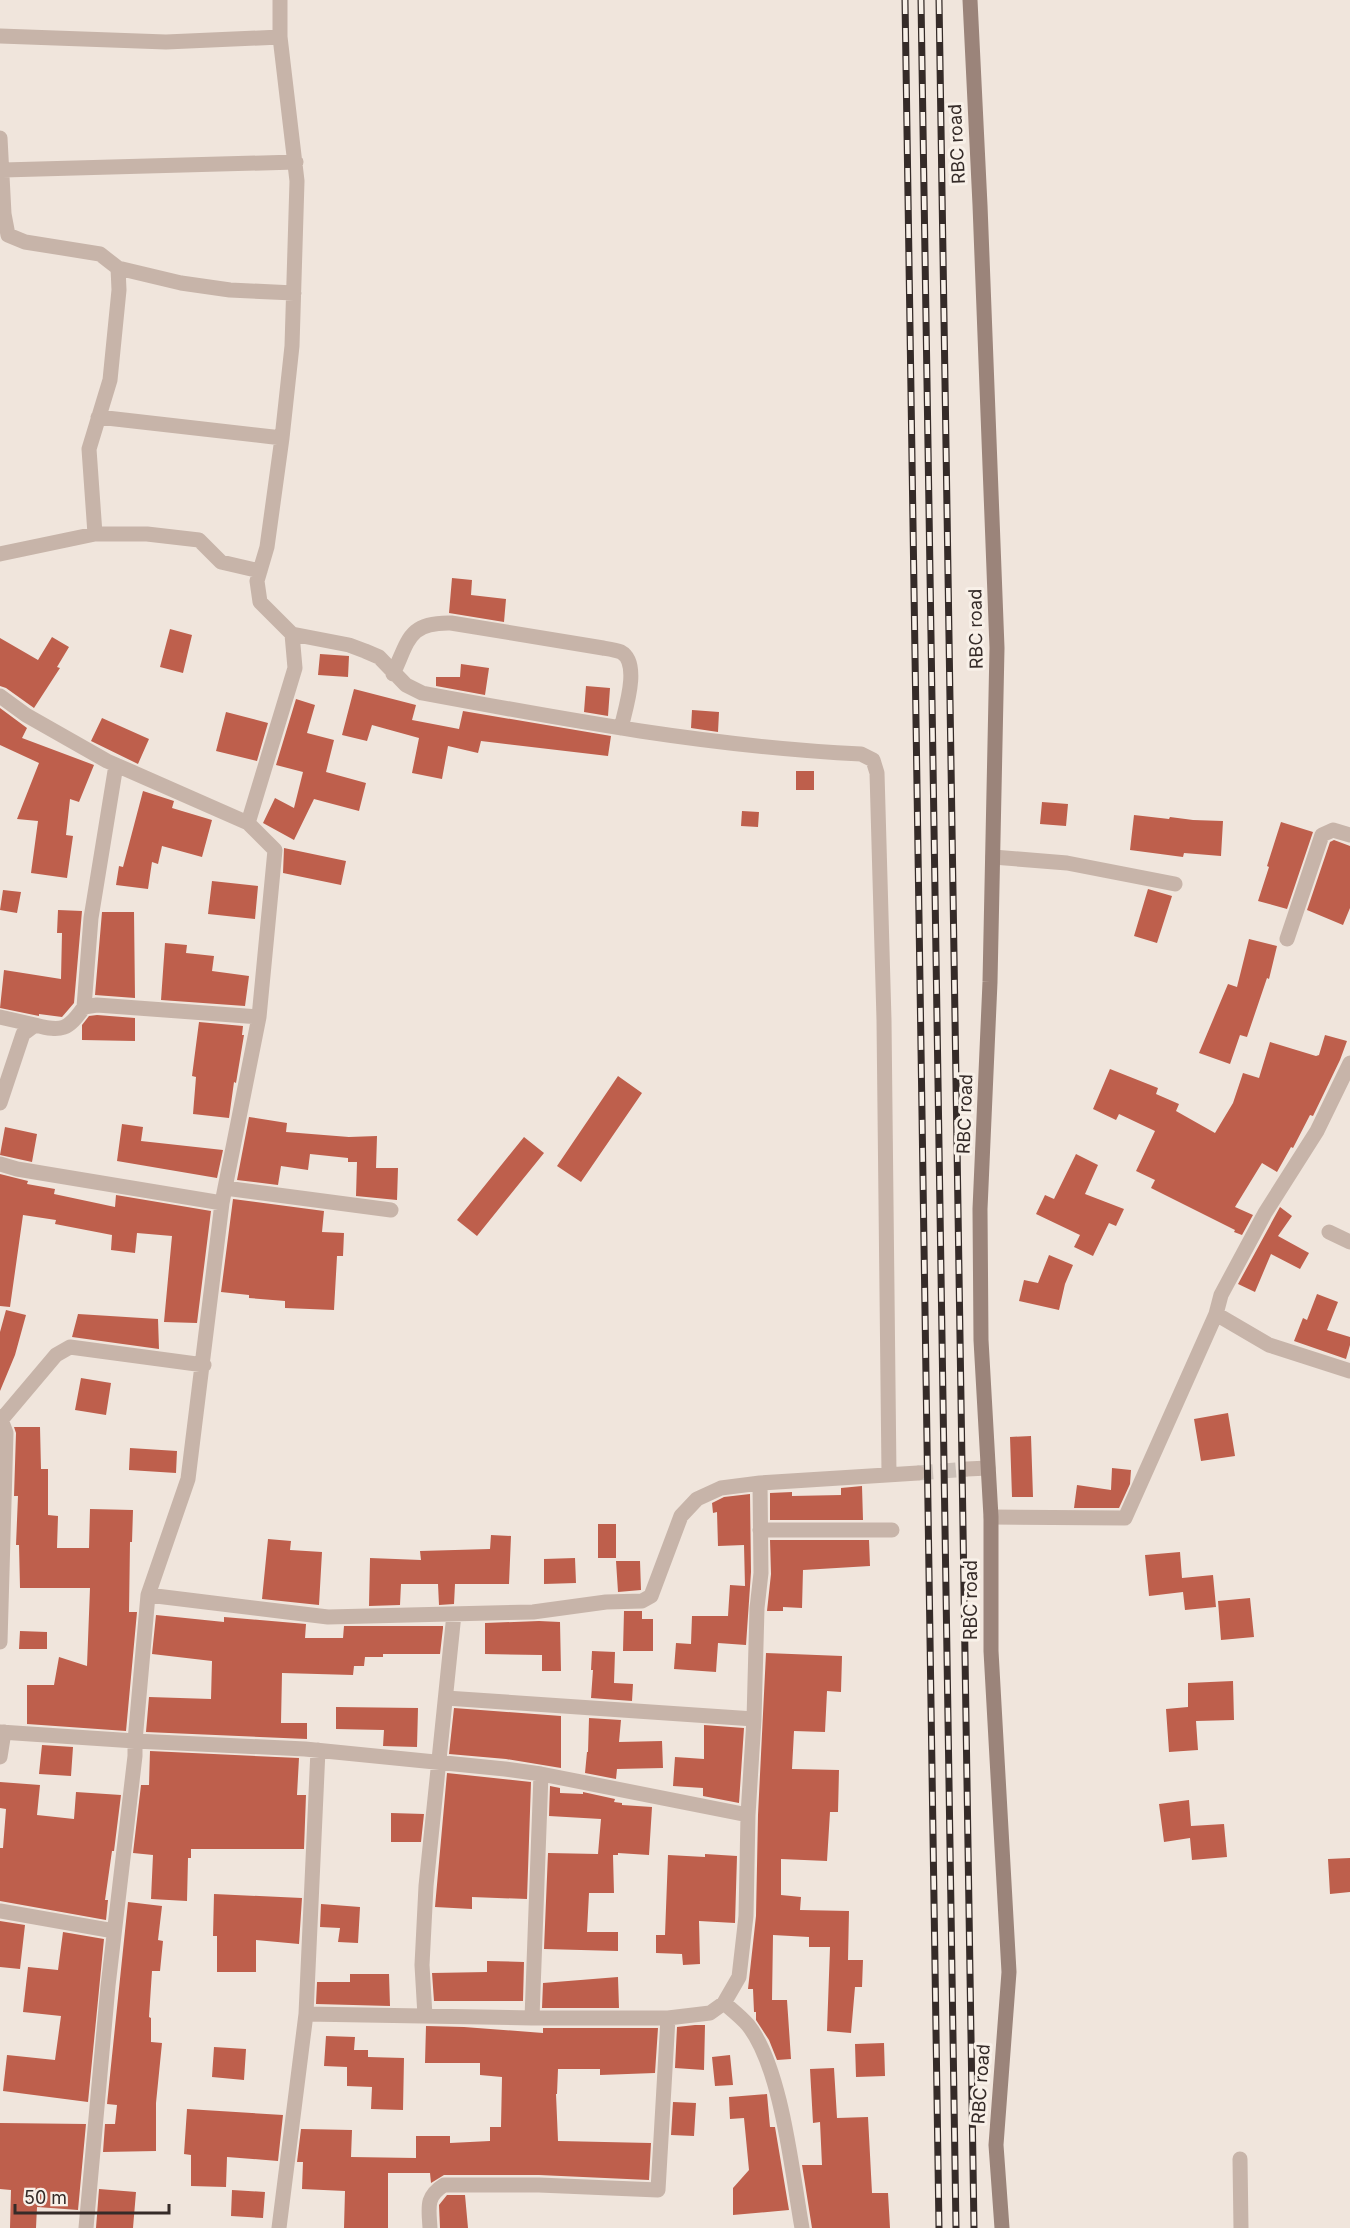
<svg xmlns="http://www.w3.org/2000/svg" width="1350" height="2228" font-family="Inter,sans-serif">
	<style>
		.building { fill: #be5f4c }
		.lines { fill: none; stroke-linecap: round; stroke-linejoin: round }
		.street-tunnel { stroke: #cbc0b8; stroke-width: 15; stroke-dasharray: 15 8; stroke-linecap: butt }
		.street { stroke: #c7b4a9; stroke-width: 15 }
		.secondary { stroke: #9b847a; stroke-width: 15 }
		.rail-casing { stroke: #352b28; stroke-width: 7 }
		.rail { stroke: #f8f0e8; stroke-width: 4.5; stroke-dasharray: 14; stroke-linecap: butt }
		.labels { text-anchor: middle; stroke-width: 6; stroke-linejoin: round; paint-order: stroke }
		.street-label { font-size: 18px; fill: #352b28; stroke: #f8f0e8 }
	</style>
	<rect width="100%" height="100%" fill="#f0e5dc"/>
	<path class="building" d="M452,578L472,580L471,595L506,599L504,622L449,613Z
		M170,629L192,635L183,673L160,667Z
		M52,637L69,647L57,667L60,668L34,708L6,688L0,686V638L38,660Z
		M320,654L349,656L348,677L318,675Z
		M461,664L489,668L485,695L436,686V677H460Z
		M586,686L610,688L608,716L584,712Z
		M354,689L416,705L412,720L459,729L463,711L611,736L608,756L481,741L478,753L448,746L442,779L412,773L419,738L372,725L367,741L342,735Z
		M296,699L315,705L307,733L334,740L326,772L366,783L359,811L314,799L294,840L263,823L275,798L294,808L303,772L276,765Z
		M0,708L27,728L22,738L94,765L79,802L70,799L66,835L73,836L67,878L31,873L38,821L17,819L39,763L0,745Z
		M692,710L719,712L718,732L691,728Z
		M226,712L268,723L257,761L216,751Z
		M102,718L149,739L138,764L91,741Z
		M796,771H814V790H796Z
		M143,791L174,801L172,808L212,820L202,857L162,846L158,864L152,862L148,889L116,885L119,866L123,867Z
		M1042,802L1068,804L1066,826L1040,824Z
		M742,811L759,812L758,827L741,826Z
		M1134,815L1169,819L1170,817L1193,820L1223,821L1221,856L1184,853L1183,857L1130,850Z
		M1281,822L1313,832L1287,909L1258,901L1269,867L1267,866Z
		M1334,840L1350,846V908L1343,925L1307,910L1330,842Z
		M284,848L346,861L341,885L283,873Z
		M212,881L258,886L255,919L208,914Z
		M1148,889L1172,896L1157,943L1134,936Z
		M3,890L21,892L17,913L0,910Z
		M58,910L82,911L74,1003L62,1017L39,1014V1016L0,1008L4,970L61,979L62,933H57Z
		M102,912H134L135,998L95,995Z
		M1249,939L1277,946L1269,979L1267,978L1247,1037L1240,1035L1230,1064L1199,1053L1228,984L1237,987Z
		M165,943L187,945L186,953L214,956L212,971L249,976L245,1006L161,1000Z
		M97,1015L135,1018V1041L82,1040V1025L89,1016Z
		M199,1022L243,1026L242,1035H244L236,1083L234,1082L229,1118L193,1114L196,1077L192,1076Z
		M1325,1035L1347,1041L1340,1060L1313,1116L1310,1115L1293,1148L1291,1147L1277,1172L1262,1163L1235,1207L1253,1215L1242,1235L1234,1232L1235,1230L1151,1188L1155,1180L1136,1171L1155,1131L1119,1114L1116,1120L1093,1109L1110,1069L1158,1088L1156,1094L1179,1104L1176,1111L1215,1133L1233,1103L1243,1073L1259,1078L1270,1042L1316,1056L1319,1055Z
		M618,1076L642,1093L581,1182L557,1166Z
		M249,1117L287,1123L286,1132L349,1137L377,1136L376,1168H398L397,1200L356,1196L357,1162H348V1158L310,1154L308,1170L281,1166L278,1185L237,1180Z
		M122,1124L143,1127L141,1141L223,1150L217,1178L117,1161Z
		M5,1127L37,1134L32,1162L0,1155Z
		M524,1137L544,1153L477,1236L457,1220Z
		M1076,1154L1098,1165L1085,1194L1124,1209L1116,1226L1109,1223L1093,1256L1074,1247L1080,1235L1036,1214L1045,1195L1054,1199Z
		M0,1174L28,1181L27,1184L55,1189L54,1194L115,1207L116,1195L211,1211L197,1323L164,1322L172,1236L137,1233L135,1253L111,1250L112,1235L55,1224L56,1220L23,1215L10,1307L0,1306Z
		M233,1199L324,1211L322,1232L344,1233L343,1256H337L334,1310L285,1308V1301L249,1298V1295L221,1292Z
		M1280,1207L1292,1216L1278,1236L1309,1253L1300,1269L1271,1254L1255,1292L1238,1284Z
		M1049,1255L1073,1265L1065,1284L1059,1310L1019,1301L1024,1280L1038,1283Z
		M1317,1294L1338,1302L1327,1330L1350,1337V1345L1346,1359L1294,1341L1303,1318L1307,1320Z
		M6,1310L26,1315L15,1355L0,1391V1332Z
		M78,1314L158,1319L159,1349L72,1337Z
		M81,1378L111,1383L106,1415L75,1410Z
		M1228,1413L1235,1456L1201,1461L1194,1419Z
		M14,1427H40L41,1469H48V1515L58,1516L57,1548H89L90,1509L133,1510L132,1542H130L129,1612H137L126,1731L27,1724V1685H54L59,1657L87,1666L90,1588H20L19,1545H16L18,1496H14L16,1433Z
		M1031,1436L1033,1497H1012L1010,1437Z
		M130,1448L177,1451L176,1473L129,1470Z
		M1112,1468L1131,1470L1130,1484L1119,1508H1074L1077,1485L1111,1490Z
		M862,1486L863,1520H770V1493L792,1492V1496L841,1495V1488Z
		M750,1494L751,1572L746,1645L718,1643L716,1672L674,1669L676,1643L691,1644L692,1616H728L730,1585L745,1586L744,1545L718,1546L717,1512L713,1513L712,1503L724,1497Z
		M598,1524H616V1558H598Z
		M491,1535L511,1536L509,1584H455L454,1604L439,1605L438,1584H401L400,1605L369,1606L370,1558L421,1560L420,1551L490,1549Z
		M268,1539L291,1541L290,1550L322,1552L319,1605L262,1599Z
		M770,1540H869L870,1566L803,1570L802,1608L783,1607V1611H767L771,1574Z
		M1180,1552L1182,1578L1213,1575L1216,1607L1185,1610L1183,1592L1149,1596L1145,1555Z
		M575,1558L576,1583L544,1584V1559Z
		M616,1561H640L641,1590L618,1592Z
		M1250,1598L1254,1637L1221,1640L1218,1601Z
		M624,1611H642V1619H653V1651H623Z
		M156,1615L224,1622V1617L306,1624L305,1638H343L344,1626H443V1628L440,1654H383V1657H365L364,1666H354L353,1675L282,1673L281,1723H307V1739L146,1732L149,1697L211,1699L212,1661L152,1654Z
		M539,1621L560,1622L561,1671H542V1655L485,1654V1623Z
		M20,1631L47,1632V1649H19Z
		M592,1651L615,1652L614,1683L633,1684L632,1701L591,1698L593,1670H591Z
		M766,1653L842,1656L841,1692L827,1691L825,1732L794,1731L792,1769L839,1770L838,1812H830L827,1861L781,1859V1895L801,1897L800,1910L849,1911L848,1960H863L862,1987H855L851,2033L827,2031L830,1947H809V1937L773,1935L772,2000H787L791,2059L777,2060L769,2040L756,2020V2012H754L753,1989H748L756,1916L758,1815Z
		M1233,1681L1234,1720L1196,1721L1198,1750L1169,1752L1166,1709L1188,1707V1683Z
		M336,1707L418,1708L417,1747L383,1746L384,1730L336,1729Z
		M454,1708L561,1716V1768L506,1759L449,1754Z
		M589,1718L621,1720L619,1742L662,1741L663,1768L617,1769L616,1779L585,1773L587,1752H588Z
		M704,1725L744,1728L739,1803L703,1796V1788L673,1786L675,1757L704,1759Z
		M42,1745L73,1747L71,1776L39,1774Z
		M150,1751L299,1758L297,1795H306L304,1849H191V1858H188L187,1901L151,1899L153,1855L133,1853L141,1785H149Z
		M447,1773L531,1782L527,1899L472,1897V1909L435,1907Z
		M0,1782L40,1785L37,1815L74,1819L76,1792L121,1795L114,1851H112L105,1900H108L106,1920L0,1901V1848H3L6,1809L0,1808Z
		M550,1786L560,1788V1793L583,1794V1792L615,1799L614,1802L622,1803V1805L652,1807L649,1855L618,1853V1855H613L614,1893H589L587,1932H618V1951L544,1949L548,1853L598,1854L601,1819L549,1816Z
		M1189,1800L1191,1826L1224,1824L1227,1857L1192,1860L1190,1838L1164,1842L1159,1804Z
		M391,1813L424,1814L421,1842H391Z
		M705,1854L737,1856L735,1923L699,1921L700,1964L683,1965L682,1954L656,1953V1935H665L668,1855L705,1857Z
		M1350,1858V1892L1330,1894L1328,1859Z
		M214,1894L302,1898L299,1944L256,1940V1972H217V1936H213Z
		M128,1902L162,1906L158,1940L163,1941L160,1971H152L149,2017L151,2018V2042L162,2043L156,2103V2151L103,2152L105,2124H115L117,2105L107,2104Z
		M321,1904L360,1907L358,1943L338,1942L340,1928L320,1927Z
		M0,1921L25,1925L20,1969L0,1967Z
		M63,1932L104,1939L88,2102L3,2091L7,2055L55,2060L61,2016L23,2012L28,1967L58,1970Z
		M487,1961L524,1962L523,2001H434L432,1973L487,1972Z
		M350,1974H389L390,2006L316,2004L317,1982H350Z
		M618,1977L619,2008H542L543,1983Z
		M695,2025H705L704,2070L675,2068L677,2027Z
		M426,2026L464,2027L543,2033V2028H658L655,2073L600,2075V2069H558L557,2094H556L558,2141L651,2143L649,2180L539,2175H444L431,2183L430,2173H388V2228H344L345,2191L302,2189L303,2162H297L301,2129L352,2130L351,2157L416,2158V2136H450V2143L490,2141V2127H501L502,2077L480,2075V2063H425Z
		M326,2036L355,2037L354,2050H368V2057L404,2058L403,2110L371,2109L372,2087L347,2086V2067L324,2066Z
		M884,2043L885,2076L856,2077L855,2044Z
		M214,2047L246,2049L244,2080L212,2077Z
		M730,2055L733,2085L715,2086L712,2057Z
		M834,2068L837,2118L868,2117L872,2193H888L890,2228H812L802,2165H822L820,2122L813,2123L810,2069Z
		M767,2094L770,2127H775L789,2210L733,2215V2188L749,2170L744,2118L730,2119L729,2097Z
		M673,2102L696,2103L694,2136L671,2135Z
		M187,2109L283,2115L278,2161L227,2157L226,2187L191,2186V2155L184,2154Z
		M0,2123L86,2124L78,2210L37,2207L36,2228H10L11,2190L0,2189Z
		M99,2189L136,2192L133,2228H96Z
		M232,2190L265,2192L263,2218L231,2216Z
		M447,2195H465L468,2228H440L439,2205Z"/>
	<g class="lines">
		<path class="street-tunnel" d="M918,1473L967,1469"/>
		<path class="street" d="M0,36L166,42L280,37
			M0,138L4,214L8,235L25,242L100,254L118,268L119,290L110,380L89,449L95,534
			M3,170L296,162
			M118,268L181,283L230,290L294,293
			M98,417L282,438
			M0,554L95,534H147L199,540L221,562L260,571
			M292,634L349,645L365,651L379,657L406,685L422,693C567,720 713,747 861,754L873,760L877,773L884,1020L889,1474
			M393,674C409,640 408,622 451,623L603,648C609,649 616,650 621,652C641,663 625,710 621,728
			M0,696L26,715L107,761L248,823L275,850L259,1017L222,1203L188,1479L148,1595L135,1741V1756L108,1986L86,2228
			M248,823L295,668L292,634L260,602L257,581L267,547L282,438L292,346L297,181L280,37V0
			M993,857L1067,863L1175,884
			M1287,939L1322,835L1333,830L1350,835
			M84,1007L91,918L116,765
			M0,1017L35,1025
			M1350,1063L1317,1131L1265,1213L1221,1295L1216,1314L1269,1345L1350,1371
			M0,1103L23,1034L35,1025C62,1032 68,1030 84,1007L97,1005L259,1017
			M0,1164L17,1169L222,1203
			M225,1188L391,1210
			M1329,1232L1350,1242
			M0,1417L6,1433L0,1642
			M2,1419L56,1355L70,1347L204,1365
			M967,1469L988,1468
			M991,1517L1125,1518L1216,1314
			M760,1530H892
			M148,1595L328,1617L533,1612L606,1602L642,1601L651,1596L681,1516L697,1499L721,1488L760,1483
			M446,1698L754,1719
			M0,1732L135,1741L305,1749L505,1769L541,1774L748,1815
			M0,1757L4,1732
			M0,1911L114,1931
			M724,2003C732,2010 741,2017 748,2025C782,2068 792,2173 802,2228
			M306,2014L532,2018H668L710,2013L724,2003L739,1977L746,1916L748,1815L754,1719L757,1608L761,1573L760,1483L918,1473
			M425,2016L422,1965L426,1886L454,1614
			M532,2018L541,1774
			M1240,2159L1241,2228
			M279,2228L306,2014L318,1750
			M430,2228C429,2208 425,2197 444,2185H539L658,2190L668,2018"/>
		<path class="secondary" d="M970,0L980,205L997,648L990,982L980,1209L981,1340L991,1517V1651L1009,1972L996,2145L1002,2228"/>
		<defs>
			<path id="rail" d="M905,0L939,2228
				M921,0L956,2228
				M939,0L974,2228"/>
		</defs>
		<use href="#rail" class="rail-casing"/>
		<use href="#rail" class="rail"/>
	</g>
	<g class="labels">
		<g class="street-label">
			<text transform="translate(957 144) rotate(-93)" y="6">RBC road</text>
			<text transform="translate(976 629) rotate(-91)" y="6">RBC road</text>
			<text transform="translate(965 1114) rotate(-88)" y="6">RBC road</text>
			<text transform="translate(971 1600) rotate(-90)" y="6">RBC road</text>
			<text transform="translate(981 2084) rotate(-86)" y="6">RBC road</text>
		</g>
	</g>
	<path d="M15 2204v9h154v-9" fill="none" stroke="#352b28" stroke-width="3"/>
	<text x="24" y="2204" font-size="18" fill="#352b28" stroke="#f8f0e8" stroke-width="4.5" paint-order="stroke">50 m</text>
</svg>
